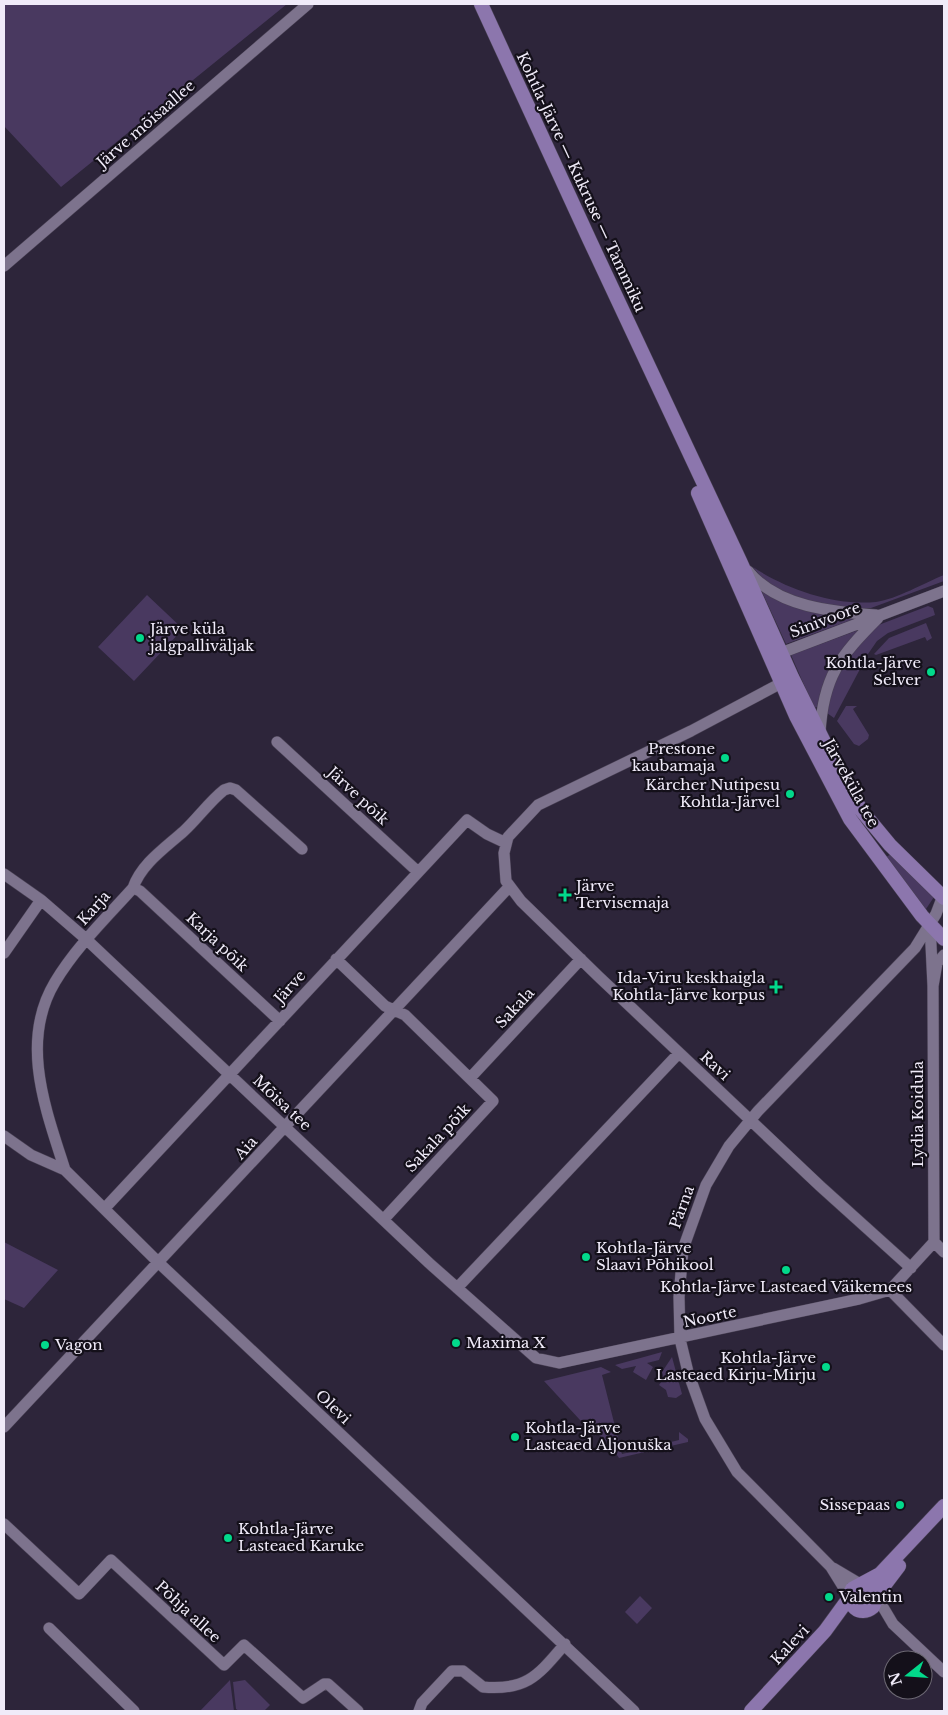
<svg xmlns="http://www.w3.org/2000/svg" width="948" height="1715" font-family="'Libre Baskerville',serif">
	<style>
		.green { fill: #493960 }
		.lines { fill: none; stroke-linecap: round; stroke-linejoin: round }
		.minor-casing { stroke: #4a4255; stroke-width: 12 }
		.major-casing { stroke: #4a4255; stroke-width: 15 }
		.minor { stroke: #7d738d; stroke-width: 11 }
		.major { stroke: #8c76ad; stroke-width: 14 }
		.poi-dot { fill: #02d98b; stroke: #14101a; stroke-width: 2 }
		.labels { text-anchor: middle; stroke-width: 4.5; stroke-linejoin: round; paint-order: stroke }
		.street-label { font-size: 15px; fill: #f0ebf9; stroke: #14101a }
		.poi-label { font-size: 15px; fill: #f0ebf9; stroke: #14101a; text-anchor: start }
	</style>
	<rect width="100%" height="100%" fill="#2d253a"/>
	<path class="green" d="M4,4H287L61,187L4,126Z
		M753,567C786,589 835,606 876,602C897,599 924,583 944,575V581L871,608L856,609L813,603L769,587Z
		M762,592L770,596L857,618L786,644Z
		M147,595L183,629L134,681L98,647Z
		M928,606L933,608L935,615L888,633L877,641L868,654L834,718L827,713L825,709L839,668L876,626Z
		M926,623L932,638L927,641L925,637L876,655L874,654L889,638Z
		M861,629L821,692L817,707L814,708L791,655Z
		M846,706H857L853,709L869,735L868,739L859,746L854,744L837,721Z
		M891,854L934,897L924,912L883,859Z
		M4,1242L58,1270L24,1308L4,1299Z
		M662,1352L659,1360L647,1363L653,1367L646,1380L633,1372L636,1366L622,1369L615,1365Z
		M672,1357L682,1394L676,1398L668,1397L666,1390L659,1385L664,1378L662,1372Z
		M601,1367L611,1372L602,1375L622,1454L679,1440V1432L688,1439V1442L619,1458L609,1443L580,1420L544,1381Z
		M640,1596L652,1608L637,1624L625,1612Z
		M230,1680L234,1711H200Z
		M245,1680L270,1705L264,1711H239L236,1709L233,1682Z"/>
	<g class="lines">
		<defs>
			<path id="minor" d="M4,266L308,4
				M748,571C777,607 833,612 876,615
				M773,656L944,591
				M787,680L691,731L538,805L508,837L504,853L506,881L521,901L598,976L820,1186L911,1268
				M820,733C823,677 840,656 878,618
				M277,742L417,871
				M4,874L41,900L86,939L429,1263L536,1358L559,1363L859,1299L890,1290L934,1242
				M133,888L140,891L280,1021
				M930,925L933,986L937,963L944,955
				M4,953L41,900
				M336,959L385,1006L405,1015L493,1101L384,1219
				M933,986L934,1242
				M471,1077L581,959
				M4,1136L31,1155L65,1170L159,1263L634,1711
				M65,1170C46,1110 19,1042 55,982C76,947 106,918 133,888C141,864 165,848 184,831C198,818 209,802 224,790L230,788L236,790L302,849
				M105,1208L467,820L487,834L506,843
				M934,1242L944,1252
				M457,1288L679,1053
				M890,1290L944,1345
				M4,1427L509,887
				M4,1524L79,1594L111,1560L224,1665L244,1645L303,1698L324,1684H328L358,1711
				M833,1568L860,1584
				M849,1596L831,1567L737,1472L705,1419L688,1372L680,1339L679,1297L683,1249L706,1185L729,1146L758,1111L915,948L936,914L944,893
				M877,1597L893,1624L944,1672
				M49,1628L134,1711
				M419,1711L422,1703L452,1671H463L483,1687C528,1691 539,1674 565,1644"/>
			<path id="major" d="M481,4L590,241L740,561L792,677L838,770L861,810L890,845L944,898
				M698,493L796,716L850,819L922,916L944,939
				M864,1584L873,1587L877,1597L873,1607C860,1618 845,1605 852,1589L880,1574L944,1506
				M877,1595L899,1566
				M751,1711L825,1631L849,1598"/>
		</defs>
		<use href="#minor" class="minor-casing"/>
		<use href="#major" class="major-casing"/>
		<use href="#minor" class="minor"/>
		<use href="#major" class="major"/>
	</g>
	<g class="poi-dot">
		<circle cx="140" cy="638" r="5"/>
		<circle cx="931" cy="672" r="5"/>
		<circle cx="725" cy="758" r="5"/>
		<circle cx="790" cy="794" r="5"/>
		<path d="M562.5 887.5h5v5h5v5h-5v5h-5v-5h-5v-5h5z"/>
		<path d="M773.5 979.5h5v5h5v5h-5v5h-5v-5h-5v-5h5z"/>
		<circle cx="586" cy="1257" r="5"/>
		<circle cx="786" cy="1270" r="5"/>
		<circle cx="456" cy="1343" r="5"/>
		<circle cx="45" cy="1345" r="5"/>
		<circle cx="826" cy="1367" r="5"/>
		<circle cx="515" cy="1437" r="5"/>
		<circle cx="900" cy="1505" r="5"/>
		<circle cx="228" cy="1538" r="5"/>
		<circle cx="829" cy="1597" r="5"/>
	</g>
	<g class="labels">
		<g class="street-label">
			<text transform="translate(146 124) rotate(-41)" y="5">Järve mõisaallee</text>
			<text transform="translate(581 182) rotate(65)" y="5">Kohtla-Järve — Kukruse — Tammiku</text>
			<text transform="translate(825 620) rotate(-21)" y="5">Sinivoore</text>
			<text transform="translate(851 783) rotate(61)" y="5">Järveküla tee</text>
			<text transform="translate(358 796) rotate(43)" y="5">Järve põik</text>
			<text transform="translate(94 908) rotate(-48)" y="5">Karja</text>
			<text transform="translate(217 942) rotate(43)" y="5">Karja põik</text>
			<text transform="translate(290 987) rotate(-48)" y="5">Järve</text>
			<text transform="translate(515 1008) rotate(-47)" y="5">Sakala</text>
			<text transform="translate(715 1066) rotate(43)" y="5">Ravi</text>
			<text transform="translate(282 1103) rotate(43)" y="5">Mõisa tee</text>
			<text transform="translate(918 1114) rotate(-90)" y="5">Lydia Koidula</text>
			<text transform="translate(438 1138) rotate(-47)" y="5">Sakala põik</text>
			<text transform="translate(246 1148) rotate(-47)" y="5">Aia</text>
			<text transform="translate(682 1207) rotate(-70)" y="5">Pärna</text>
			<text transform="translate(710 1317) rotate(-12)" y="5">Noorte</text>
			<text transform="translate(333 1407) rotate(44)" y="5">Olevi</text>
			<text transform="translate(188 1612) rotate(43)" y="5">Põhja allee</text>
			<text transform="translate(790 1645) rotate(-47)" y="5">Kalevi</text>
		</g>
		<g class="poi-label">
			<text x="150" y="634">Järve küla<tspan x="150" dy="17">jalgpalliväljak</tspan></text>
			<text x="921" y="668" text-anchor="end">Kohtla-Järve<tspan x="921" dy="17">Selver</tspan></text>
			<text x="715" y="754" text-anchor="end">Prestone<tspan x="715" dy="17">kaubamaja</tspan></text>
			<text x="780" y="790" text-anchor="end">Kärcher Nutipesu<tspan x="780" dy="17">Kohtla-Järvel</tspan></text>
			<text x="576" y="891">Järve<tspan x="576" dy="17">Tervisemaja</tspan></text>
			<text x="765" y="983" text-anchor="end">Ida-Viru keskhaigla<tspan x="765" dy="17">Kohtla-Järve korpus</tspan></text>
			<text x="596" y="1253">Kohtla-Järve<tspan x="596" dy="17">Slaavi Põhikool</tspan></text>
			<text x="786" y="1292" text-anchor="middle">Kohtla-Järve Lasteaed Väikemees</text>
			<text x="466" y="1348">Maxima X</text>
			<text x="55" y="1350">Vagon</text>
			<text x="816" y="1363" text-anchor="end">Kohtla-Järve<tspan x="816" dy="17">Lasteaed Kirju-Mirju</tspan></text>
			<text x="525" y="1433">Kohtla-Järve<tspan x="525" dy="17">Lasteaed Aljonuška</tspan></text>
			<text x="890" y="1510" text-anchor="end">Sissepaas</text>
			<text x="238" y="1534">Kohtla-Järve<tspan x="238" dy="17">Lasteaed Karuke</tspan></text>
			<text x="839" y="1602">Valentin</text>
		</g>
	</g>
	<rect width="948" height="1715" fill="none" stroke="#f0ebf9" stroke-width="10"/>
	<g transform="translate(908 1675) rotate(253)"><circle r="24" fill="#14101a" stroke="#6c6873"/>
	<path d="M0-4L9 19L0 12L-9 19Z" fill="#02d98b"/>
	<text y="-8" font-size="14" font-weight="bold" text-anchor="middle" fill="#f0ebf9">N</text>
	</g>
</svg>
